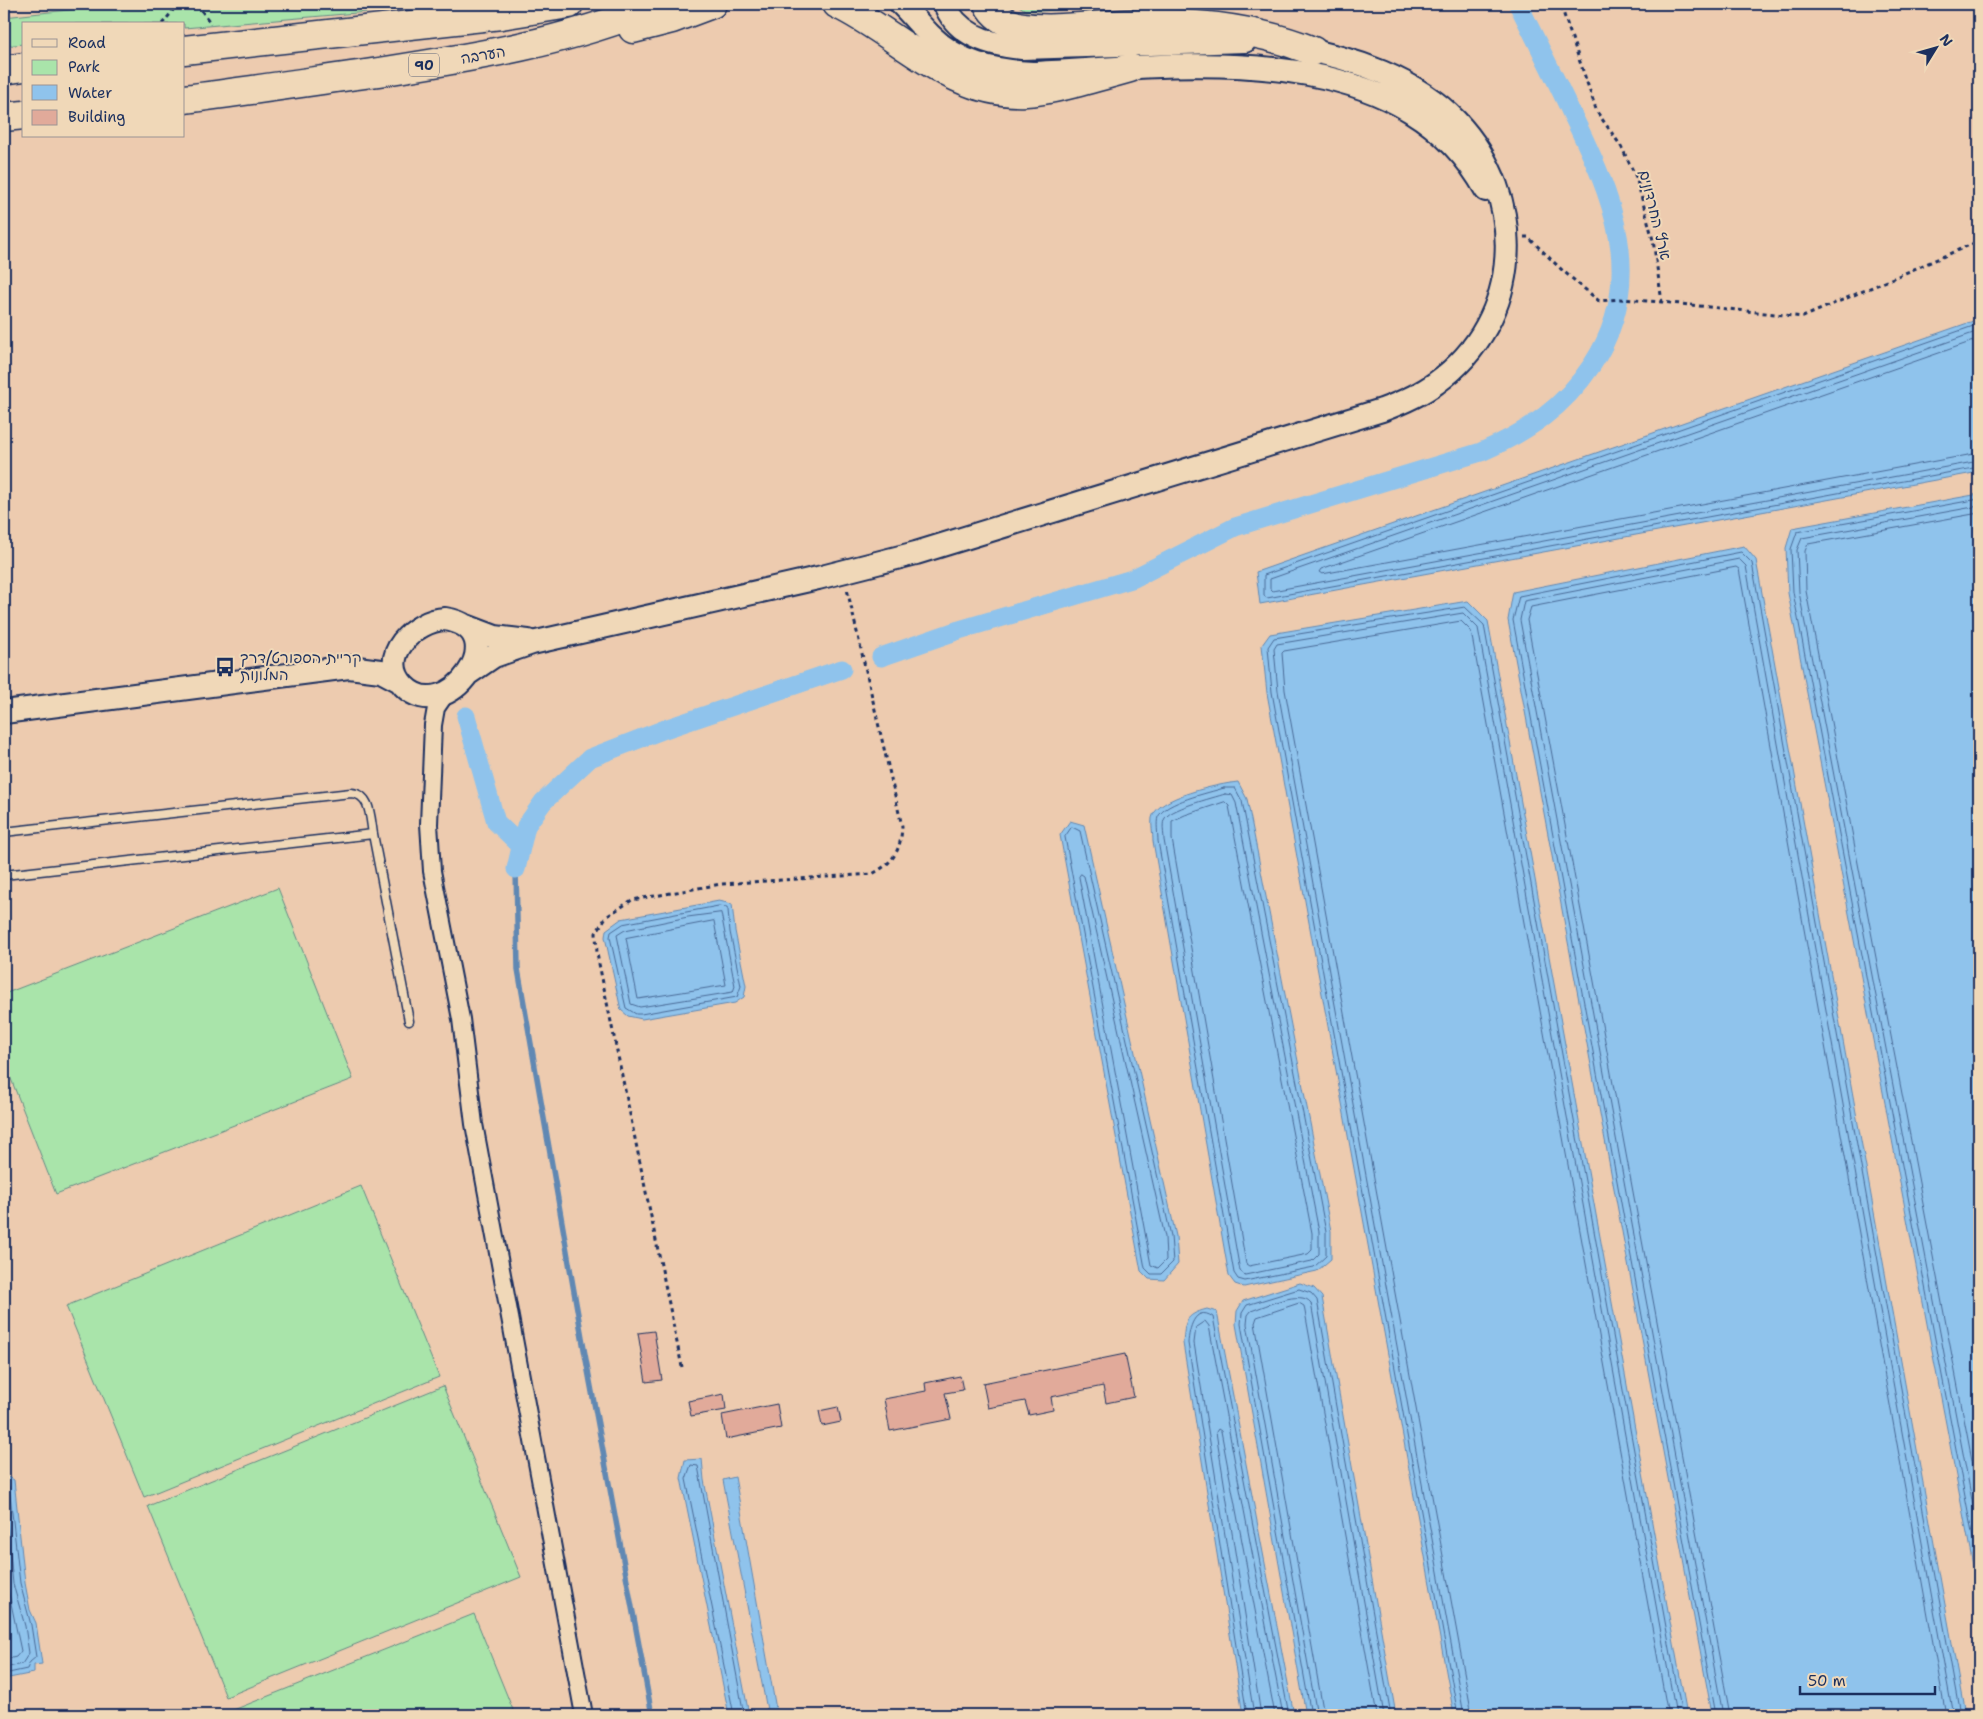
<svg xmlns="http://www.w3.org/2000/svg" width="1983" height="1719" font-family="'Shantell Sans','Playpen Sans Hebrew',sans-serif">
	<style>
		.green { fill: #a9e4aa; stroke: #628a84 }
		.water { fill: #8fc3ec; stroke: #6188b3 }
		.lines { fill: none; stroke-linecap: round; stroke-linejoin: round }
		.shore { stroke: #496a97; stroke-width: 1 }
		.stream { stroke: #6188b3; stroke-width: 5.5 }
		.canal { stroke: #8fc3ec; stroke-width: 19 }
		.building { fill: #e1aa9a; stroke: #1b2f5e }
		.lane-casing { stroke: #1b2f5e; stroke-width: 11 }
		.street-casing { stroke: #1b2f5e; stroke-width: 20 }
		.secondary-casing { stroke: #1b2f5e; stroke-width: 26 }
		.highway-casing { stroke: #1b2f5e; stroke-width: 31 }
		.path { stroke: #1b2f5e; stroke-width: 3; stroke-dasharray: 4 4; stroke-linecap: butt }
		.lane { stroke: #f0d8b8; stroke-width: 8 }
		.street { stroke: #f0d8b8; stroke-width: 16 }
		.secondary { stroke: #f0d8b8; stroke-width: 22 }
		.highway { stroke: #f0d8b8; stroke-width: 28 }
		.labels { text-anchor: middle; stroke-width: 4; stroke-linejoin: round; paint-order: stroke }
		.shield { fill: #f0d8b8; stroke: #5b6279; stroke-width: 1 }
		.shield-label { font-size: 14px; font-weight: bold; fill: #1b2f5e }
		.street-label { font-size: 15px; fill: #1b2f5e; stroke: #f0d8b8 }
		.poi-label { font-size: 15px; fill: #1b2f5e; stroke: #f0d8b8; text-anchor: start }
	</style>
	<rect width="100%" height="100%" fill="#edcbaf"/>
	<filter id="ink" filterUnits="userSpaceOnUse"><feTurbulence type="fractalNoise" baseFrequency=".02" numOctaves="2"/><feDisplacementMap in="SourceGraphic" scale="10" xChannelSelector="R" yChannelSelector="G"/><feConvolveMatrix kernelMatrix="1 2 1 2 8 2 1 2 1" color-interpolation-filters="sRGB"/></filter>
	<g filter="url(#ink)">
		<path class="green" d="M123,4H460L184,28V24H24V44L4,46V17Z
			M1016,4H1126V6L1040,11L1025,10Z
			M278,888L353,1079L56,1194L4,1061V994Z
			M361,1186L439,1377L144,1497L66,1306Z
			M443,1386L521,1577L226,1697L148,1506Z
			M474,1614L515,1715H221Z"/>
		<path class="water" d="M1979,319V472L1260,604L1256,572Z
			M1979,494V1597L1788,593L1786,548L1792,528Z
			M1744,546L1756,560L1965,1715L1712,1714L1508,620L1513,592Z
			M1468,601L1488,621L1687,1715H1454L1267,693L1262,645L1270,634Z
			M1238,782L1247,799L1331,1231V1259L1317,1271L1244,1287L1235,1284L1229,1276L1153,841C1153,834 1151,825 1152,818C1156,797 1219,784 1238,782Z
			M1070,821L1084,825L1176,1236L1178,1264L1164,1280L1149,1279L1141,1271L1060,835Z
			M719,901L732,904L735,931L746,986L744,997L735,1003L642,1019L628,1016L621,1010L605,937L606,930L621,919Z
			M1300,1283L1314,1288L1322,1297L1396,1715H1306L1236,1324L1237,1311L1243,1301Z
			M1207,1309L1217,1312L1294,1715H1243L1183,1343C1185,1322 1184,1315 1207,1309Z
			M702,1459L704,1480L749,1715H729L681,1478L685,1460Z
			M9,1477L14,1480L25,1583L30,1610L36,1623L42,1664L34,1665V1673L4,1679V1480Z
			M735,1477L777,1715H768L723,1480Z"/>
		<g class="lines">
			<path class="shore" d="M1979,324L1264,575V596L1267,598L1979,467
				M1979,331L1270,579V589L1272,591L1979,461
				M1979,339L1321,569L1319,572L1322,574L1979,453
				M1979,499L1797,532L1791,549L1793,592L1979,1570
				M1979,506L1802,538L1797,550L1799,592L1979,1537
				M1979,513L1808,544L1805,551L1806,591L1979,1497
				M1224,788H1235L1242,801L1326,1232V1256L1314,1267L1245,1281L1238,1279L1234,1273L1158,841C1158,834 1156,823 1158,817C1165,802 1208,793 1224,788Z
				M1225,794L1232,795L1236,803L1319,1232V1254L1312,1261L1245,1275L1240,1271L1164,840C1164,834 1162,826 1164,820C1167,809 1213,798 1225,794Z
				M1225,802L1229,806L1312,1233V1250L1308,1254L1249,1266L1246,1264L1172,839V821L1185,815Z
				M1072,827L1080,831L1171,1236L1173,1262L1161,1274H1151L1145,1268L1065,837Z
				M1081,874L1084,876L1165,1237L1166,1260L1158,1268L1151,1265L1079,877Z
				M719,906L727,907L728,910L730,932L741,986L737,997L641,1014H636L626,1008L610,937L611,932L623,924Z
				M721,913L735,986L733,992L640,1007L631,1004L617,935L625,930L688,917Z
				M714,921L726,985L638,999L626,938Z
				M4,1484L9,1486L20,1583L31,1625L36,1657L30,1662L27,1669L4,1674
				M4,1491L13,1584L25,1626L29,1653L22,1664L4,1668
				M4,1570L21,1651L16,1657L4,1660
				M734,1715L686,1479L691,1465L698,1466L744,1715
				M1247,1715L1188,1343C1189,1330 1194,1304 1213,1317L1289,1715
				M1254,1715L1194,1343L1196,1327L1205,1321L1209,1326L1283,1715
				M1261,1715L1216,1432L1218,1429L1221,1431L1275,1715
				M1311,1715L1241,1324L1242,1313L1247,1305L1299,1289L1311,1293L1317,1300L1391,1715
				M1317,1715L1247,1324L1248,1315L1251,1311C1266,1306 1301,1289 1311,1303L1384,1715
				M1324,1715L1255,1323L1257,1317L1299,1303L1304,1306L1377,1715
				M1458,1715L1272,692L1268,647L1274,638L1465,607L1484,625L1682,1715
				M1464,1715L1278,691L1274,649L1277,644L1463,613L1478,628L1676,1715
				M1472,1715L1285,690L1282,653L1284,651L1461,621L1471,631L1668,1715
				M1716,1715L1513,620L1519,596L1741,552L1752,563L1960,1715
				M1723,1715L1520,620L1524,601L1739,559L1746,566L1953,1715
				M1730,1715L1527,620L1531,607L1736,567L1739,569L1946,1715"/>
			<path class="stream" d="M516,869L518,969L584,1349L652,1715"/>
			<path class="canal" d="M881,657L959,630L1132,579L1235,527L1481,452C1529,431 1563,408 1592,365C1649,279 1612,195 1571,112C1554,76 1536,40 1518,4
				M466,716L496,822L521,846
				M516,869L526,826L543,802L590,758L665,729L842,669"/>
		</g>
		<path class="building" d="M654,1331L662,1380L646,1382L638,1333Z
			M1125,1354L1134,1397L1106,1403L1103,1386L1051,1397L1053,1410L1029,1415L1025,1401L988,1408L983,1383Z
			M960,1376L963,1390L945,1393L951,1419L890,1431L884,1399L926,1391L925,1383Z
			M724,1394L726,1410L691,1416L688,1401Z
			M777,1404L781,1428L726,1439L722,1415Z
			M838,1407L841,1422L822,1426L819,1411Z"/>
		<g class="lines">
			<defs>
				<path id="lane" d="M4,832L351,793C371,794 370,817 373,834
					M4,875L373,834L409,1021"/>
				<path id="street" d="M447,692L436,708L433,725L429,824L432,871L461,1019L474,1124L584,1715"/>
				<path id="secondary" d="M901,4C911,14 920,25 930,35C958,63 993,71 1032,73C1181,66 1399,33 1486,190
					M945,4C956,35 992,45 1022,48L1245,41
					M445,619C519,630 446,730 404,686C376,657 415,620 445,619Z
					M466,626L495,637L528,641
					M469,673L494,656L532,643L818,578L916,553L1382,410C1401,403 1420,395 1436,383C1524,320 1529,198 1456,121C1416,79 1352,57 1296,48
					M4,712L349,667L381,671L400,681"/>
				<path id="highway" d="M837,4C900,34 951,96 1026,92C1056,90 1100,76 1130,68
					M988,4C993,15 1006,23 1018,26C1052,32 1091,25 1125,24C1188,21 1253,27 1313,51
					M633,29L672,19L712,4
					M184,50L501,15L569,4
					M4,70L24,67
					M184,99C249,91 314,81 379,72C475,57 569,42 659,4
					M4,117L24,115"/>
			</defs>
			<use href="#lane" class="lane-casing"/>
			<use href="#street" class="street-casing"/>
			<use href="#secondary" class="secondary-casing"/>
			<use href="#highway" class="highway-casing"/>
			<path class="path" d="M197,4L211,24
				M1568,4L1561,6L1597,112L1621,146L1636,177L1653,240L1662,302
				M162,24L172,12L175,4
				M1524,237H1528L1562,270L1599,301L1620,299L1662,302L1803,317L1979,241
				M682,1367L597,954L596,933L606,917L632,900L721,884L872,874C893,863 901,851 902,826L847,589"/>
			<use href="#lane" class="lane"/>
			<use href="#street" class="street"/>
			<use href="#secondary" class="secondary"/>
			<use href="#highway" class="highway"/>
		</g>
	</g>
	<defs>
		<symbol id="bus-bare" viewBox="-9 -9 18 18"><path d="M-5-6H5V4H4V6H2V4H-2V6H-4V4H-5ZM-3.5-4V0h7V-4ZM-3.5 1.2v1.5H-2V1.2ZM2 1.2v1.5H3.5V1.2Z" fill="#1b2f5e" stroke="#f0d8b8" stroke-width="2.5" paint-order="stroke"/></symbol>
	</defs>
	<g fill-rule="evenodd">
		<use href="#bus-bare" x="211" y="653" width="28" height="28"/>
	</g>
	<g class="labels">
		<rect class="shield" x="409" y="53.5" width="30" height="23" rx="4"/>
		<g class="shield-label">
			<text x="424" y="70">90</text>
		</g>
		<g class="street-label">
			<text transform="translate(483 55) rotate(-10)" y="5">הערבה</text>
			<text transform="translate(1655 215) rotate(76)" y="5">ארץ החרדונים</text>
		</g>
		<g class="poi-label">
			<text x="240" y="663">קריית הספורט/דרך<tspan x="240" dy="17">המלונות</tspan></text>
		</g>
	</g>
	<rect width="1983" height="1719" fill="none" stroke="#f0d8b8" stroke-width="20"/>
	<rect x="10" y="10" width="1963" height="1699" fill="none" stroke="#1b2f5e" stroke-width="2" filter="url(#ink)"/>
	<rect x="22" y="22" width="162" height="115" fill="#f0d8b8" stroke="#9b9494"/>
	<rect x="32" y="39" width="25" height="8" fill="#f0d8b8" stroke="#9b9494"/>
	<text x="68" y="48" font-size="15" fill="#1b2f5e">Road</text>
	<rect x="32" y="60" width="25" height="15" fill="#a9e4aa" stroke="#9b9494"/>
	<text x="68" y="72" font-size="15" fill="#1b2f5e">Park</text>
	<rect x="32" y="85" width="25" height="15" fill="#8fc3ec" stroke="#9b9494"/>
	<text x="68" y="98" font-size="15" fill="#1b2f5e">Water</text>
	<rect x="32" y="110" width="25" height="15" fill="#e1aa9a" stroke="#9b9494"/>
	<text x="68" y="122" font-size="15" fill="#1b2f5e">Building</text>
	<g transform="translate(1936 48) rotate(53)" stroke="#f0d8b8" stroke-width="4" paint-order="stroke">
	<path d="M0-4L9 19L0 12L-9 19Z" fill="#1b2f5e"/>
	<text y="-8" font-size="14" font-weight="bold" text-anchor="middle" fill="#1b2f5e">N</text>
	</g>
	<path d="M1800 1686v8h135v-8" fill="none" stroke="#1b2f5e" stroke-width="2.5"/>
	<text x="1808" y="1686" font-size="15" fill="#1b2f5e" stroke="#f0d8b8" stroke-width="4" paint-order="stroke">50 m</text>
</svg>
